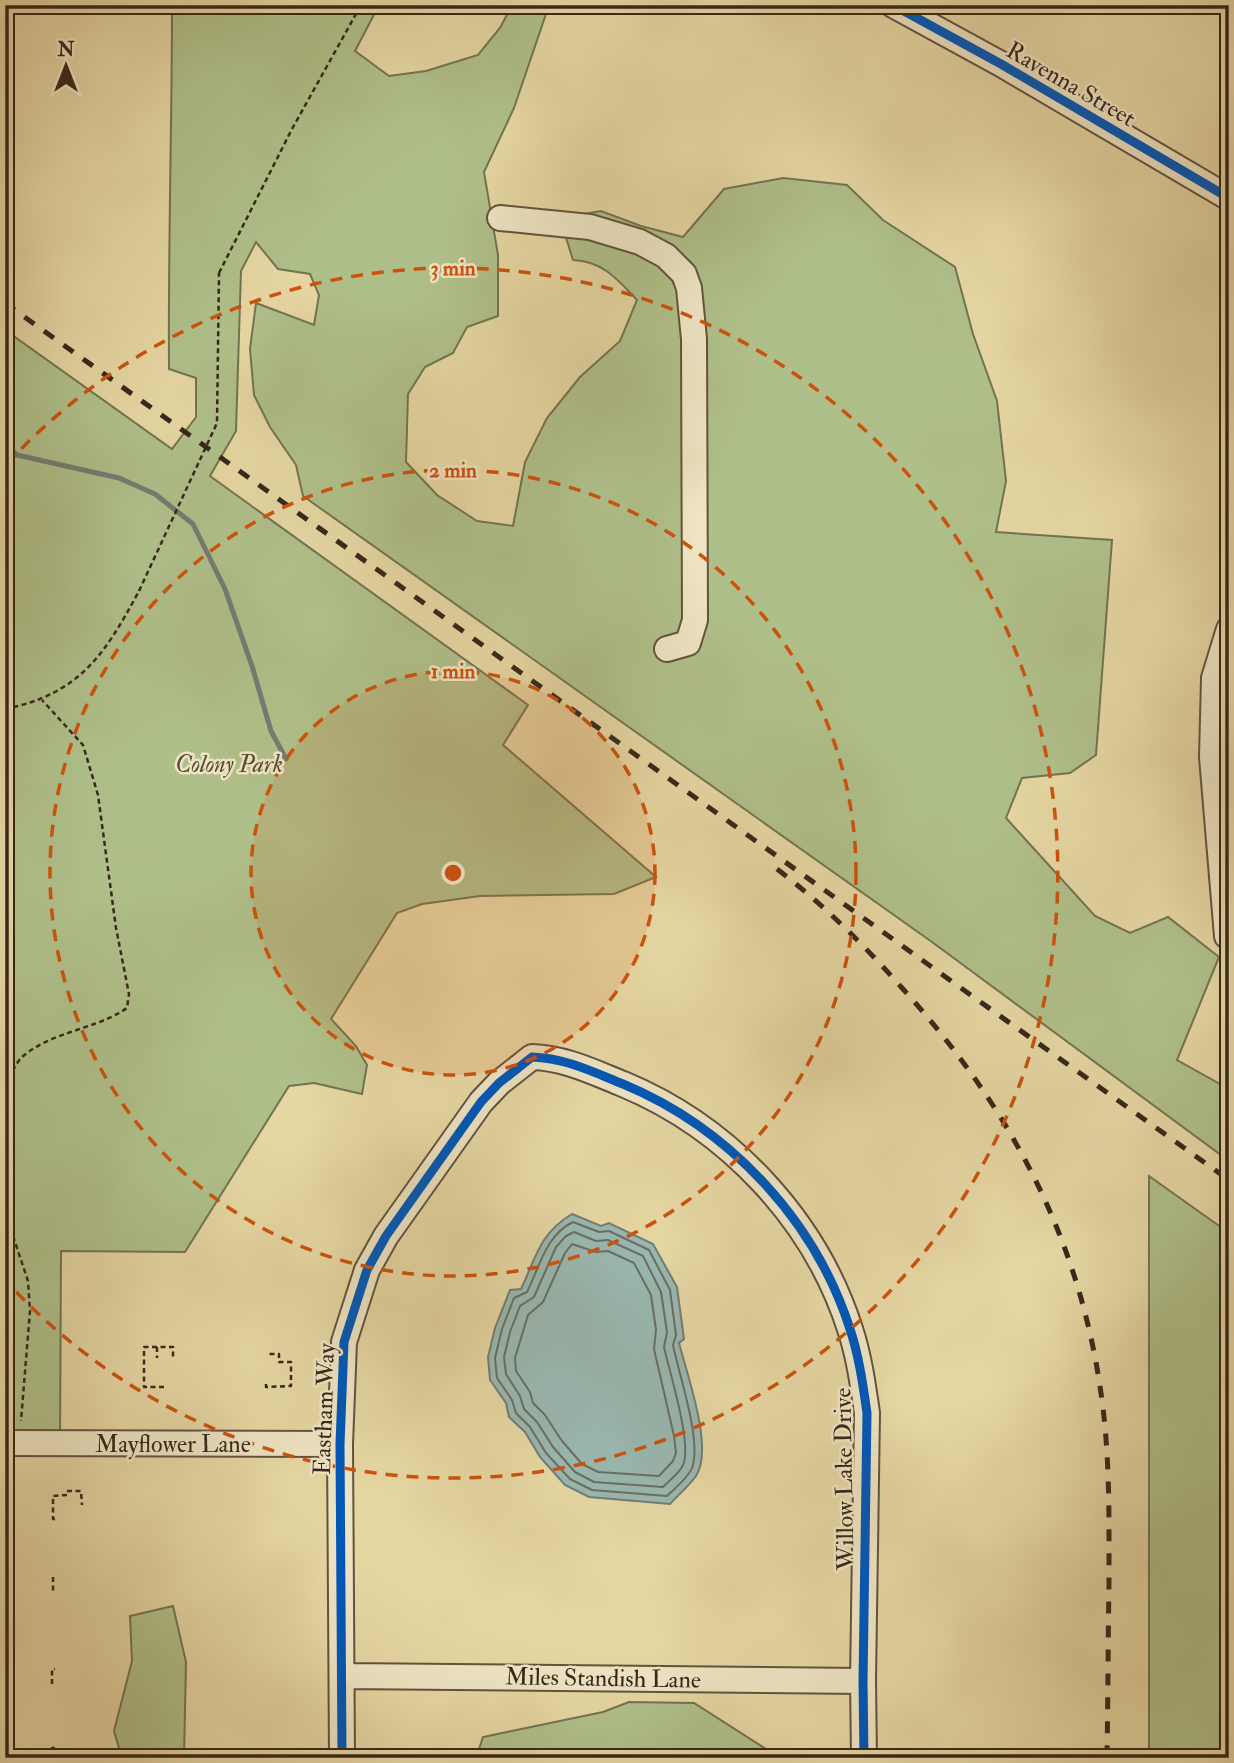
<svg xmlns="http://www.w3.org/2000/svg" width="1234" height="1763" font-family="'IM FELL Double Pica',serif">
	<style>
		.green { fill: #afbf89; stroke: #737352; stroke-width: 2 }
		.water { fill: #99b7af; stroke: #727d73; stroke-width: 2 }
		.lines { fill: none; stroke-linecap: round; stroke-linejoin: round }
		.shore { stroke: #686f64; stroke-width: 2 }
		.stream { stroke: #727d73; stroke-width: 5 }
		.minor-casing { stroke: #62533c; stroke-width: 28 }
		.path { stroke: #37271a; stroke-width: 2.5; stroke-dasharray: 5 3.5; stroke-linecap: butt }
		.minor { stroke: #eee4c3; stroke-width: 24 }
		.rail { stroke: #37271a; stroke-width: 5; stroke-dasharray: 12 12; stroke-linecap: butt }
		.path-bridge { stroke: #37271a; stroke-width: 2.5; stroke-dasharray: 5 3.5; stroke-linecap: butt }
		.cycleway-casing { stroke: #eee4c3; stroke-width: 13 }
		.cycleway { stroke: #0057b8; stroke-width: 9 }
		.ring { fill: none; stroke: #cd520e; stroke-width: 3.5; stroke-dasharray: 12 9 }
		.labels { text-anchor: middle; stroke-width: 5; stroke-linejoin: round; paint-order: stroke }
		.street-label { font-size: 24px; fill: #37271a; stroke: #eee4c3 }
		.park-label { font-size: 24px; font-style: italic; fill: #554d36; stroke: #eee4c3 }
		.centre { fill: #cd520e; stroke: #eee4c3; stroke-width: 3.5 }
		.ring-label { font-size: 21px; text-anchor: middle; font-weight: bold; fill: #cd520e; stroke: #eee4c3; stroke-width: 5; stroke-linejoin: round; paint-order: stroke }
	</style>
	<rect width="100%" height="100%" fill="#e5d6a2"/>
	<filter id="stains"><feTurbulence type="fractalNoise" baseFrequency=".00286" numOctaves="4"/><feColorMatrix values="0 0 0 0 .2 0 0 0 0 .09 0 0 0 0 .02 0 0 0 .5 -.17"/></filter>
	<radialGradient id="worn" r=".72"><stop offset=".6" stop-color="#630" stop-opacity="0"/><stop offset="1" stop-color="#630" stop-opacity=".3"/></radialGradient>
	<path class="green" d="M172,5H272L333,14L338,5H379L355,51L389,76L426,71L478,55L500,28L512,5H549L514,108L484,172L498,255V316L467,327L453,353L425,367L408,394L406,462L437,495L477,521L513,526L525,462L547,418L580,377L620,341L637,300C618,280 603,261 573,260L560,218L601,211L641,226L683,237L724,189L783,178L847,185L883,220L955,267L973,334L997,401L1006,481L996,532L1112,540L1096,755L1070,773L1022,778L1006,818L1095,916L1130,933L1168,917L1219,957L1177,1060L1229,1089V1161L932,942L303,496L296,465L270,427L254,395L250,349L256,303L314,325L319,295L310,274L278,269L256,242L241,271L236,431L210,476L528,705L503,745L656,877L614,894L480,896L422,904L397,913L331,1019L356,1046L367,1065L362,1094L314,1083L289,1086L185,1252L61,1251L60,1443H5V330L172,449L196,417V378L169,369C168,247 172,126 172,5Z
		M1149,1176L1229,1233V1758H1149Z
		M173,1606L186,1662L184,1758H122L114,1731L132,1661L130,1616Z
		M629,1702L694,1703L766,1749L773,1758H476L483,1737L603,1712Z"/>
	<path class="water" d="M572,1214L601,1226L609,1223L653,1244L677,1287L684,1339L679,1343C687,1374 714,1449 696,1476C689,1486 678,1495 670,1504L589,1497L565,1485L540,1457L525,1432L509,1417L506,1403L490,1380L488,1357L495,1328L510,1290L521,1289C536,1257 540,1233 572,1214Z"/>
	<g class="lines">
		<path class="shore" d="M573,1222L599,1232L609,1231L649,1250L670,1290L676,1335L673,1345C679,1375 702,1441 692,1468C688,1478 675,1488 667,1496L592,1490L570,1479L546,1453L530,1427L516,1413L512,1400L497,1378L495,1358L502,1329L514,1298L527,1292C540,1266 546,1235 573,1222Z
			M574,1232L596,1241L608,1240L643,1256L661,1292L667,1332L664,1347C669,1371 694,1448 682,1467C678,1474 669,1481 663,1487L594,1482L575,1472L553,1447L537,1422L524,1409L520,1396L506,1374L504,1357L510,1332L520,1306L534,1297L556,1247L566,1236Z
			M572,1244L596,1252L608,1251L634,1263L651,1295L656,1330L654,1349L674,1436L676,1453L673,1461L659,1476L598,1472L582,1464L562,1441L545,1415L533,1403L530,1392L516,1371L515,1358L528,1315L543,1302L565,1253Z"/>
		<path class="stream" d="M5,445L17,455L119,478L155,494L193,524L225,589L252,666L271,731L286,759"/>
		<defs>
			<path id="minor" d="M893,5L1001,64L1229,198
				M500,218L590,227L640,242L666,256L684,274L689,288L694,339L695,620L688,643L667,649
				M1227,936L1212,757L1214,678L1229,629
				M5,1443L340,1444
				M343,1676L863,1681
				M342,1758L340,1444L344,1342L367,1270L386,1236L481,1102L499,1083L532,1057C565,1058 593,1072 623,1084C729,1128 815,1220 850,1329C859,1356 863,1385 867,1413L863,1681L864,1758"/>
		</defs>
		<use href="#minor" class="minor-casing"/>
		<path class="path" d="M219,273L292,129L361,5
			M5,709C80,694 105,654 139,591
			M5,1086C10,1077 15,1064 22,1057C52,1031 95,1030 127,1008L129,994L116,928L98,795L83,745L42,700
			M5,1212L28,1281L30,1311L21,1421
			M157,1347V1358
			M266,1384V1387L291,1386V1362H279V1354H268V1356
			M164,1387H144V1347H173V1358
			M67,1491H81L82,1505
			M55,1519H53V1496L67,1495
			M53,1577V1591H56
			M52,1684V1669H55
			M52,1758V1748H55"/>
		<use href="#minor" class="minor"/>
		<path class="rail" d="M5,303L1229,1180
			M777,869C824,905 864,945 903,989C1013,1111 1083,1244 1103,1408C1110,1466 1109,1524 1109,1583C1108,1641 1108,1699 1107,1758"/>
		<path class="path-bridge" d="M139,591L217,423L219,273"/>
		<defs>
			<path id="cycleway" d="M893,5L1001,64L1229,198
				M342,1758L340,1444L344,1342L367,1270L386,1236L481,1102L499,1083L532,1057C565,1058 593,1072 623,1084C729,1128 815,1220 850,1329C859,1356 863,1385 867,1413L863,1681L864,1758"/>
		</defs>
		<use href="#cycleway" class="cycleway-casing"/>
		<use href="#cycleway" class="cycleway"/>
	</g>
	<circle cx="453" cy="873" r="202" fill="#cd520e" fill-opacity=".12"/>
	<g class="ring">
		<circle cx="453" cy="873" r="202"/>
		<circle cx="453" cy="873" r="403"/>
		<path d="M7 464A605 605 0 1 1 7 1282"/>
	</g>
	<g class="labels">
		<g class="street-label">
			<text transform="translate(1071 84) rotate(30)" y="8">Ravenna Street</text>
			<text transform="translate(324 1409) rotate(-88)" y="8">Eastham Way</text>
			<text x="173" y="1452">Mayflower Lane</text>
			<text transform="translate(844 1479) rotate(-91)" y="8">Willow Lake Drive</text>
			<text transform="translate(603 1678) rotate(1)" y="8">Miles Standish Lane</text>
		</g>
		<g class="park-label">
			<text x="229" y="772">Colony Park</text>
		</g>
	</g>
	<circle cx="453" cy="873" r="10" class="centre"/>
	<g class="ring-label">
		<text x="453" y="275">3 min</text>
		<text x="453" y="477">2 min</text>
		<text x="453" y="678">1 min</text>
	</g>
	<rect width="1234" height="1763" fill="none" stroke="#e5d6a2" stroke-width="28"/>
	<rect x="7" y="7" width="1220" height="1749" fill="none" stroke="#37271a" stroke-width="3.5"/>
	<rect x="14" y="14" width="1206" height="1735" fill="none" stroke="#37271a" stroke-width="2"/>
	<g transform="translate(66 66)" stroke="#eee4c3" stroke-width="5" paint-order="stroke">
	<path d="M0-5L12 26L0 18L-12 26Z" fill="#37271a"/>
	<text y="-10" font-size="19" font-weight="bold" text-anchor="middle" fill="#37271a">N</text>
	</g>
	<rect width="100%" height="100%" filter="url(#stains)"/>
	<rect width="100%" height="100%" fill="url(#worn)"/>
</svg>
